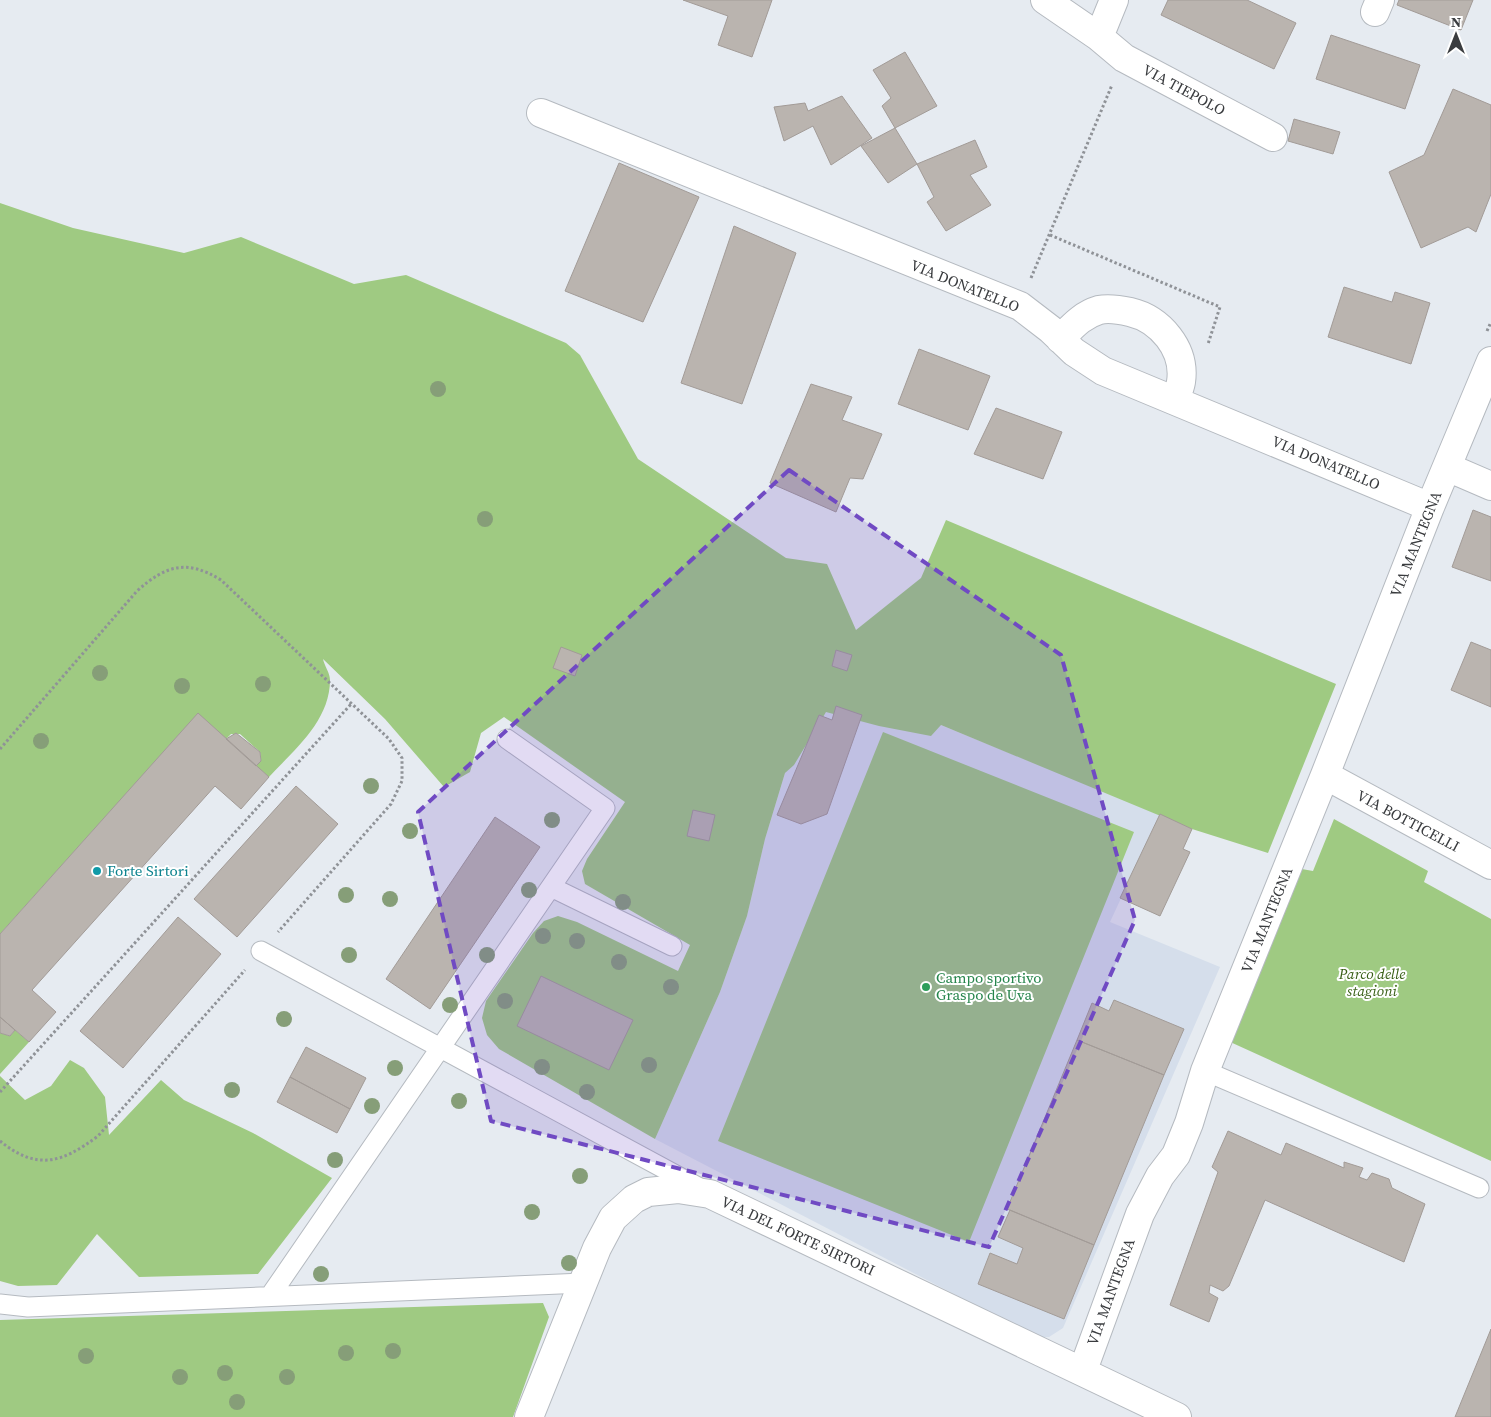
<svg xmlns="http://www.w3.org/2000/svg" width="1491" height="1417" font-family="'Source Serif 4',serif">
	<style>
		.built { fill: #d5deeb }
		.green { fill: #9fca82 }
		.building { fill: #bab4af; stroke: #a29b97 }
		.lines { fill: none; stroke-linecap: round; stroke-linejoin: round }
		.lane-casing { stroke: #b5bac0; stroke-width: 21 }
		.street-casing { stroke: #b5bac0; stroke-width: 30 }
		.path { stroke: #8f9297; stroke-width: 3; stroke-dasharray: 2.5 2.5; stroke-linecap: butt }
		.lane { stroke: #fff; stroke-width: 19 }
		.street { stroke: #fff; stroke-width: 28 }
		.tree { fill: #869e78 }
		.marked { fill: #704ac3; fill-opacity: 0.2; stroke: #704ac3; stroke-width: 4; stroke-dasharray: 10 6; stroke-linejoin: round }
		.culture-dot { fill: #0f9aa8; stroke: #fff; stroke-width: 2 }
		.leisure-dot { fill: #2e9e5b; stroke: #fff; stroke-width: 2 }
		.labels { text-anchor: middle; stroke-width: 4; stroke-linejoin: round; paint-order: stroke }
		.street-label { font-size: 15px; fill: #3a3c3f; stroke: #fff }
		.culture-label { font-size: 15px; fill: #0d838f; stroke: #fff; text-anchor: start }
		.park-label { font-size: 15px; font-style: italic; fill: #385f15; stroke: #fff }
		.leisure-label { font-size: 15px; fill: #27864d; stroke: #fff; text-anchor: start }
	</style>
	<rect width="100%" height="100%" fill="#e6ebf1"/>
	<path class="built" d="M874,698L1160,814L1110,922L1220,967L1063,1328L1049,1337H1037L655,1139L720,992L747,916L765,839L785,773L827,700Z"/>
	<path class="green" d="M0,203L73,228L184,253L241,237L354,284L406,275L566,343L580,355L638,459L786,558L827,564L856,630L921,578L946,520L1336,684L1268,853L1192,829L941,725L931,736L879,726L826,712L794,765L785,773L765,839L747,916L720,992L655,1139L499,1049L487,1035L482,1018L486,1001L533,933L544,921L558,916L577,922L678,971L690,945L585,884L582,871L587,859L625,802L504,717L481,733L470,772L444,787L385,719L323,659C324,665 330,673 330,680C330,721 294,750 269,777L256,766L261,760L260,752L240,734H231L226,739L198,714L0,934Z
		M883,732L1134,832L969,1242L718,1141Z
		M1334,819L1428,871L1424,882L1491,919V1161L1228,1041L1296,868L1313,871Z
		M15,1030L29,1042L0,1074V1033L10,1036Z
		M70,1060L84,1068L105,1097L109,1135L161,1080L184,1100L253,1133L332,1178L258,1274L139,1277L97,1234L57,1285L18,1286L0,1281V1076L25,1100L51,1086Z
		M543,1303L549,1317L513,1417H0V1320Z"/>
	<path class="building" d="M683,0H772L752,57L718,45L728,16Z
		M1168,0H1247L1296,23L1274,69L1161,15Z
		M1399,0H1473L1461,30L1397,5Z
		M1331,35L1420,65L1405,109L1316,79Z
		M905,52L937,106L895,128L882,106L891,98L873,70Z
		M1453,89L1491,105V194L1476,232L1468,227L1421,248L1389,172L1424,155Z
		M842,96L872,138L831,165L813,126L784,141L774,107L805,103L808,111Z
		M1294,119L1340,132L1333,154L1288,141Z
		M895,128L917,164L888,183L861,146Z
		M975,140L987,167L970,175L991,205L946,231L927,202L934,197L917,164Z
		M619,163L699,197L643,322L565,291Z
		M734,226L796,253L742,404L681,383Z
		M1344,287L1392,302L1395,292L1430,303L1411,364L1328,337Z
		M919,349L990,376L968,430L898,404Z
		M811,384L852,397L842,420L882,434L863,479L850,478L836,512L770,483Z
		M996,408L1062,432L1043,479L974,454Z
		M1473,510L1491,517V581L1452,567Z
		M1471,642L1491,650V707L1451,690Z
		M561,647L582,655L575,676L553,668Z
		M836,650L852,655L847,671L832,666Z
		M836,706L862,715L827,814L801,824L777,815L819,715L832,720Z
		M198,713L269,777L241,809L215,786L32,990L56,1012L29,1042L0,1017V934Z
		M236,733L260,752L261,761L256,766L226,739Z
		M296,786L338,824L237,937L194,899Z
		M693,810L715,815L709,841L687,836Z
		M1160,814L1192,829L1183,849L1190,852L1160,916L1120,898Z
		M495,817L540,847L430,1009L386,979Z
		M178,917L221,954L123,1068L80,1031Z
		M541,976L633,1020L609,1070L517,1026Z
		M1114,1000L1184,1029L1164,1075L1077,1040L1092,1003L1109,1011Z
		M0,1017L15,1030L10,1036L0,1033Z
		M1077,1040L1164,1075L1094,1245L1007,1209Z
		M306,1047L366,1078L350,1109L290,1077Z
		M290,1077L350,1109L337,1133L277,1102Z
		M1228,1131L1281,1155L1286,1143L1344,1168V1162L1363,1168L1359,1177L1367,1180L1372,1173L1389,1179L1392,1188L1425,1204L1404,1262L1265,1200L1229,1286L1223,1291L1210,1285L1209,1293L1218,1298L1209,1322L1170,1305L1218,1172L1212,1167Z
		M1010,1210L1094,1245L1064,1319L978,1284L990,1253L1017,1264L1023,1248L998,1237Z
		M1491,1329V1417H1455Z"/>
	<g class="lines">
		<defs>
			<path id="lane" d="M551,887L672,946
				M261,951L698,1187
				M1205,1071L1479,1188
				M270,1296L605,808L507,739
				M0,1304L28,1307L583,1283"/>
			<path id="street" d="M1045,0L1099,37L1124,58L1273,137
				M1375,12L1380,0
				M1099,37L1114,0
				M541,113L1020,306L1050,329L1074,352L1103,371L1430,507
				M1060,339C1072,327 1082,315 1099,310C1108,308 1121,310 1130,312C1160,319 1186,349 1181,382C1180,388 1177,395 1175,400
				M1447,467L1491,486
				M1325,775L1491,865
				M1083,1370L1140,1214L1160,1176L1176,1155L1189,1123L1205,1071L1325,775L1430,507L1491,361
				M529,1417L597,1248L613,1218L634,1199L648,1192L678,1189L710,1194L1177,1417"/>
		</defs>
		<use href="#lane" class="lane-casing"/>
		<use href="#street" class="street-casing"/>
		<path class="path" d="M1050,235L1220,307L1208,344
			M1031,278L1112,85
			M1487,331L1491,322
			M0,749L137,591C166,565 187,559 221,580L389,739L402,758V781L391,804L278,932
			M0,1092L352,703
			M0,1141C37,1171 62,1163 98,1136L245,970"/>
		<use href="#lane" class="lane"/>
		<use href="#street" class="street"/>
	</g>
	<g class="tree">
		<circle cx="438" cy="389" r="8"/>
		<circle cx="485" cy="519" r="8"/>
		<circle cx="100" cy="673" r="8"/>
		<circle cx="263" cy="684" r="8"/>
		<circle cx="182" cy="686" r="8"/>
		<circle cx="41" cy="741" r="8"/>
		<circle cx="371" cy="786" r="8"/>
		<circle cx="552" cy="820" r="8"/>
		<circle cx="410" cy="831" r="8"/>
		<circle cx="529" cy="890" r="8"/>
		<circle cx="346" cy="895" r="8"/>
		<circle cx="390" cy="899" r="8"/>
		<circle cx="623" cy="902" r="8"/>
		<circle cx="543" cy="936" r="8"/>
		<circle cx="577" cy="941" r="8"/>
		<circle cx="349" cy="955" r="8"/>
		<circle cx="487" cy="955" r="8"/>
		<circle cx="619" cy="962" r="8"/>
		<circle cx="671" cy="987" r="8"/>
		<circle cx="505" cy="1001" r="8"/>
		<circle cx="450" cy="1005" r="8"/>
		<circle cx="284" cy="1019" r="8"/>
		<circle cx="649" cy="1065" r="8"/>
		<circle cx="542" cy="1067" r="8"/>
		<circle cx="395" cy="1068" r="8"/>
		<circle cx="232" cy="1090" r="8"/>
		<circle cx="587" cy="1092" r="8"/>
		<circle cx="459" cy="1101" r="8"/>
		<circle cx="372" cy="1106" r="8"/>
		<circle cx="335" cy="1160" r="8"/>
		<circle cx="580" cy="1176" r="8"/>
		<circle cx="532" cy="1212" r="8"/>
		<circle cx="569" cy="1263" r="8"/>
		<circle cx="321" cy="1274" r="8"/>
		<circle cx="393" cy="1351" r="8"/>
		<circle cx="346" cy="1353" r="8"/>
		<circle cx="86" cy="1356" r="8"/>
		<circle cx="225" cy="1373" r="8"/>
		<circle cx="180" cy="1377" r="8"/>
		<circle cx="287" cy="1377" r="8"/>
		<circle cx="237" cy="1402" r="8"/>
	</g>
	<path class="marked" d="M789,470L1061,655L1135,920L989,1247L491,1121L418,812Z"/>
	<circle class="culture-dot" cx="97" cy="871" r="5"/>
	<circle class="leisure-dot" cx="926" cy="987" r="5"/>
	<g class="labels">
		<g class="street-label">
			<text transform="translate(1184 90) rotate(28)" y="5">VIA TIEPOLO</text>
			<text transform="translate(965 286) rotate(22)" y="5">VIA DONATELLO</text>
			<text transform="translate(1326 463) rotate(23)" y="5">VIA DONATELLO</text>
			<text transform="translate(1416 544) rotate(-68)" y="5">VIA MANTEGNA</text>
			<text transform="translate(1408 821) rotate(28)" y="5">VIA BOTTICELLI</text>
			<text transform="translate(1267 920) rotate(-68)" y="5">VIA MANTEGNA</text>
			<text transform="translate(798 1236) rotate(25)" y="5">VIA DEL FORTE SIRTORI</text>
			<text transform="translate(1111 1292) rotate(-70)" y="5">VIA MANTEGNA</text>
		</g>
		<g class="culture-label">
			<text x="107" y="876">Forte Sirtori</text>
		</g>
		<g class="park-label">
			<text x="1372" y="979">Parco delle<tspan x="1372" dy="17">stagioni</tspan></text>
		</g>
		<g class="leisure-label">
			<text x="936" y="983">Campo sportivo<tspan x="936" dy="17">Graspo de Uva</tspan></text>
		</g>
	</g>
	<g transform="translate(1456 35)" stroke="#ffffff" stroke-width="4" paint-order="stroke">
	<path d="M0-4L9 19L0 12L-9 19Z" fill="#3a3c3f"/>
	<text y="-8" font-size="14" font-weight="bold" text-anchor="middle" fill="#3a3c3f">N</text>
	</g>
</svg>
